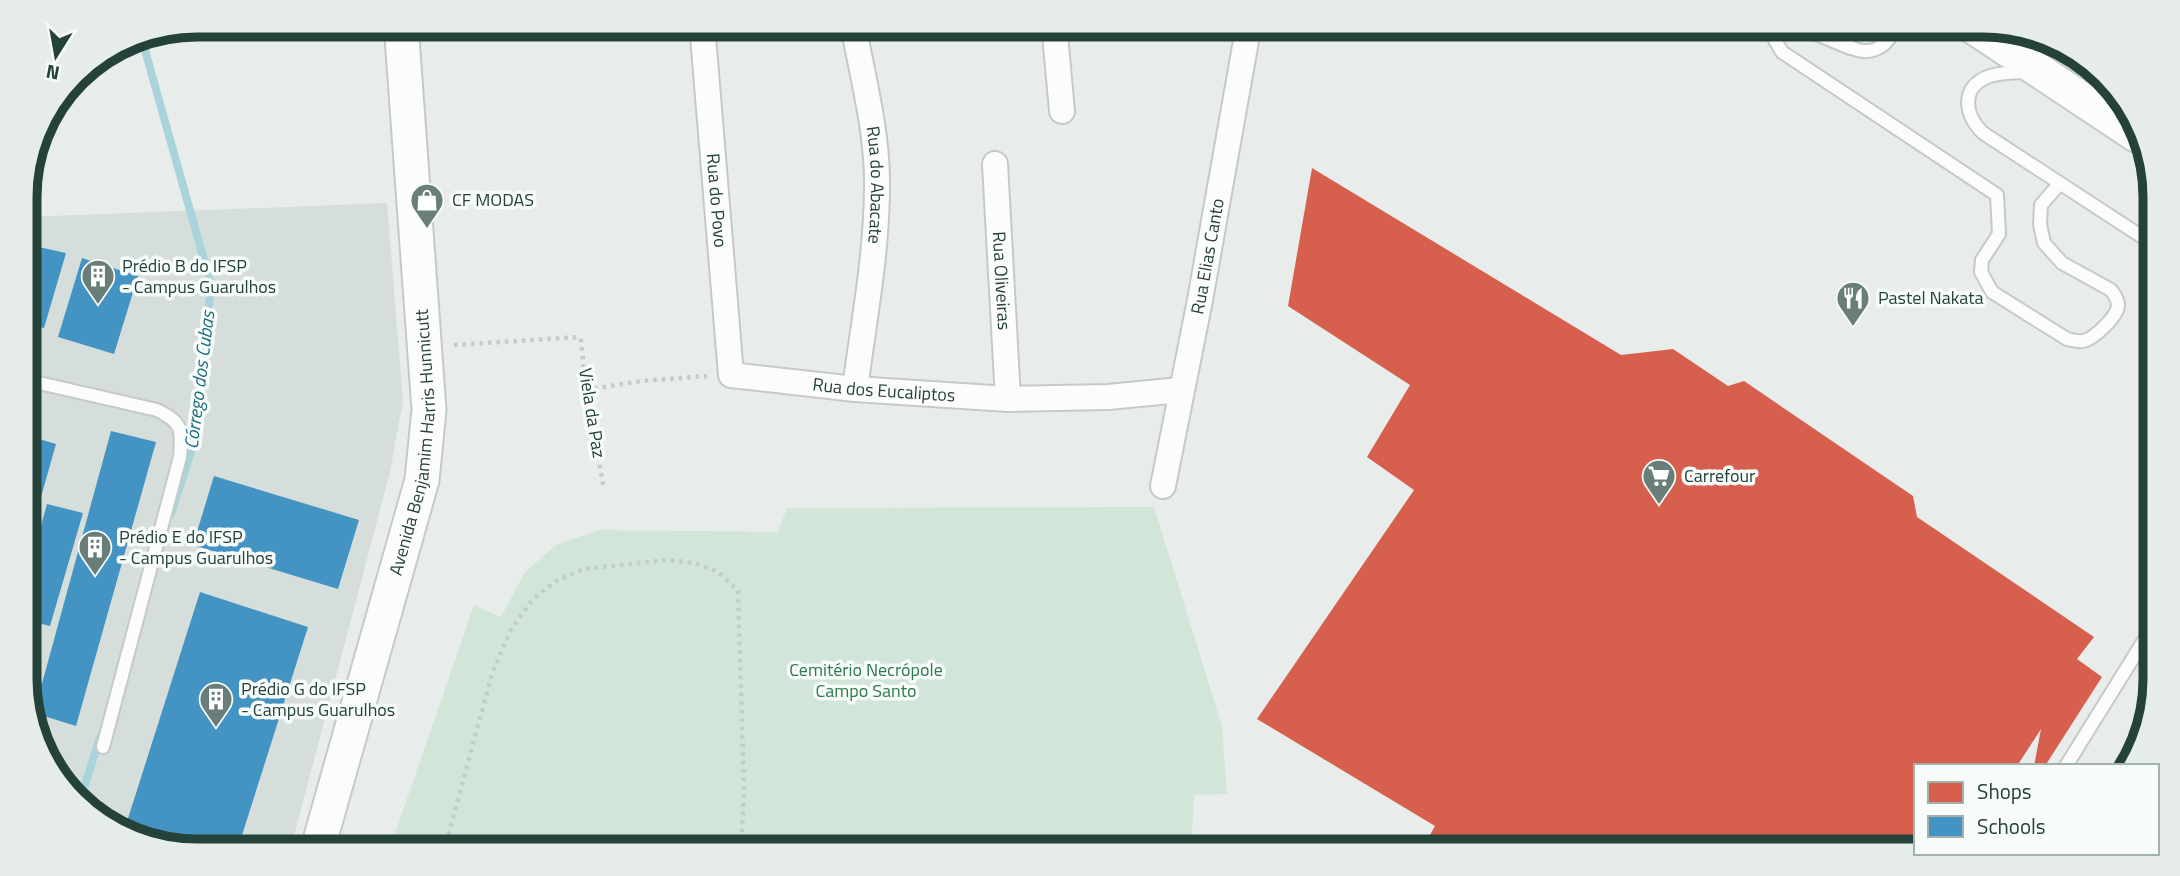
<svg xmlns="http://www.w3.org/2000/svg" width="2180" height="876" font-family="'Titillium Web',sans-serif">
	<style>
		.built { fill: #d6dedb }
		.green { fill: #d1e6d8 }
		.shops { fill: #d6604d }
		.schools { fill: #4393c3 }
		.lines { fill: none; stroke-linecap: round; stroke-linejoin: round }
		.stream { stroke: #a9d4db; stroke-width: 8 }
		.lane-casing { stroke: #c5cac8; stroke-width: 16 }
		.street-casing { stroke: #c5cac8; stroke-width: 28 }
		.secondary-casing { stroke: #c3cbc8; stroke-width: 37 }
		.path { stroke: #c3ccca; stroke-width: 4.5; stroke-dasharray: 3.5 5; stroke-linecap: butt }
		.lane { stroke: #fcfcfc; stroke-width: 12 }
		.street { stroke: #fcfcfc; stroke-width: 24 }
		.secondary { stroke: #fcfcfc; stroke-width: 33 }
		.labels { text-anchor: middle; stroke-width: 7; stroke-linejoin: round; paint-order: stroke }
		.street-label { font-size: 18px; fill: #24423a; stroke: #f7fbf9 }
		.poi-label { font-size: 18px; fill: #24423a; stroke: #f7fbf9; text-anchor: start }
		.park-label { font-size: 18px; fill: #2d7a4b; stroke: #f7fbf9 }
		.water-label { font-size: 19px; font-style: italic; fill: #1c6f80; stroke: #f7fbf9 }
		.rim { fill: none; stroke: #24423a; stroke-width: 9 }
	</style>
	<rect width="100%" height="100%" fill="#e8edeb"/>
	<path class="built" d="M387,203L403,401L390,472L290,851H197L141,842L67,792L28,712L25,217Z"/>
	<path class="green" d="M1154,507L1222,726L1227,794L1194,795L1191,851H389L474,605L501,617L525,572L557,544L600,530L778,532L787,508Z"/>
	<path class="shops" d="M1312,168L1621,355L1673,349L1728,386L1744,381L1913,496L1917,517L2094,637L2077,659L2102,677L2045,766H2034L2041,729L2017,766H1916V851H1438L1425,844L1435,826L1257,719L1414,490L1367,457L1410,385L1288,306Z"/>
	<path class="schools" d="M25,244L66,253L44,328L26,324Z
		M82,258L138,276L114,354L58,337Z
		M111,431L156,442L76,726L34,713Z
		M26,435L56,444L28,543H27Z
		M214,476L359,520L338,589L193,545Z
		M47,504L83,513L50,626L27,620V577Z
		M200,592L308,627L237,851H197L161,845L133,837L124,831Z"/>
	<g class="lines">
		<path class="stream" d="M141,36L211,285L194,442L171,514
			M80,801L100,737"/>
		<defs>
			<path id="lane" d="M1845,44C1868,59 1888,49 1896,24
				M1850,48L1802,28L1782,25L1775,40L1782,52L1997,195L1999,234L1982,260L1981,272L1992,292L2067,339C2072,340 2078,342 2083,341C2094,339 2118,316 2118,305C2118,299 2114,294 2111,290L2062,263L2044,243L2040,224L2041,205L2060,183
				M2029,71C2017,73 2002,72 1990,76C1960,86 1964,115 1983,133L2153,244
				M26,380L157,410C183,423 182,429 180,457L103,747
				M2066,766L2148,634"/>
			<g id="street">
				<path id="s1" d="M702,24L731,375L855,389L1008,399L1108,397L1181,390"/>
				<path id="s2" d="M853,24C862,74 876,126 877,177C878,248 864,319 855,389"/>
				<path d="M1054,24L1062,111"/>
				<path id="s3" d="M995,164L1008,399"/>
				<path id="s4" d="M1163,486L1200,300L1249,24"/>
			</g>
			<g id="secondary">
				<path d="M1969,24L2136,135"/>
				<path id="s5" d="M317,851L422,480L429,410L401,24"/>
			</g>
		</defs>
		<use href="#lane" class="lane-casing"/>
		<use href="#street" class="street-casing"/>
		<use href="#secondary" class="secondary-casing"/>
		<path class="path" d="M454,345L579,337L581,341L586,390L604,489
			M586,390L641,381L707,376
			M444,851L492,674L510,631L532,600L554,582L583,569L667,560L694,563L717,571L738,591L744,790L741,851"/>
		<use href="#lane" class="lane"/>
		<use href="#street" class="street"/>
		<use href="#secondary" class="secondary"/>
	</g>
	<defs>
		<symbol id="shop-pin" viewBox="-11 -11 22 30"><path d="M0 17L-7.5 6A9.5 9.5 0 1 1 7.5 6Z" fill="#697e78" stroke="#f7fbf9"/><path d="M-5-2.5h2.3a2.7 3.5 0 0 1 5.4 0H5L5.5 6h-11ZM-1.5-2.5h3a1.5 2.3 0 0 0-3 0Z" fill="#fff"/></symbol>
		<symbol id="building-pin" viewBox="-11 -11 22 30"><path d="M0 17L-7.5 6A9.5 9.5 0 1 1 7.5 6Z" fill="#697e78" stroke="#f7fbf9"/><path d="M-4-6H4V6H1V3H-1V6H-4ZM-2.5-4.3h1.7v1.8h-1.7ZM.8-4.3h1.7v1.8H.8ZM-2.5-1h1.7V.8h-1.7ZM.8-1h1.7V.8H.8Z" fill="#fff"/></symbol>
		<symbol id="restaurant-pin" viewBox="-11 -11 22 30"><path d="M0 17L-7.5 6A9.5 9.5 0 1 1 7.5 6Z" fill="#697e78" stroke="#f7fbf9"/><path d="M-5-6h1v4h1v-4h1v4h1v-4h1v5L-1.5 .5V6h-2V.5L-5-1ZM5-6V6H3V1.5H1.5Q1.5-4 5-6Z" fill="#fff"/></symbol>
		<symbol id="supermarket-pin" viewBox="-11 -11 22 30"><path d="M0 17L-7.5 6A9.5 9.5 0 1 1 7.5 6Z" fill="#697e78" stroke="#f7fbf9"/><path d="M-6-5.5h2.5l.6 2H6L4.5 2H-2.5L-4.4-4H-6ZM-1.5 3.2a1.3 1.3 0 1 0 .1 0ZM3 3.2a1.3 1.3 0 1 0 .1 0Z" fill="#fff"/></symbol>
	</defs>
	<g fill-rule="evenodd">
		<use href="#shop-pin" x="408" y="181" width="38" height="52"/>
		<use href="#building-pin" x="79" y="257" width="38" height="52"/>
		<use href="#restaurant-pin" x="1834" y="279" width="38" height="52"/>
		<use href="#supermarket-pin" x="1640" y="457" width="38" height="52"/>
		<use href="#building-pin" x="76" y="528" width="38" height="52"/>
		<use href="#building-pin" x="197" y="680" width="38" height="52"/>
	</g>
	<g class="labels">
		<g class="street-label">
			<text dy="6" stroke="none"><textPath href="#s2" startOffset="163">Rua do Abacate</textPath></text>
			<text dy="6" stroke="none"><textPath href="#s1" startOffset="177">Rua do Povo</textPath></text>
			<text dy="6" stroke="none"><textPath href="#s4" startOffset="234">Rua Elias Canto</textPath></text>
			<text dy="6" stroke="none"><textPath href="#s3" startOffset="117">Rua Oliveiras</textPath></text>
			<text dy="6" stroke="none"><textPath href="#s1" startOffset="506">Rua dos Eucaliptos</textPath></text>
			<text transform="translate(592 413) rotate(81)" y="6">Viela da Paz</text>
			<text dy="6" stroke="none"><textPath href="#s5" startOffset="422">Avenida Benjamim Harris Hunnicutt</textPath></text>
		</g>
		<g class="poi-label">
			<text x="452" y="206">CF MODAS</text>
			<text x="122" y="272">Prédio B do IFSP<tspan x="122" dy="21">- Campus Guarulhos</tspan></text>
			<text x="1878" y="304">Pastel Nakata</text>
			<text x="1684" y="482">Carrefour</text>
			<text x="119" y="543">Prédio E do IFSP<tspan x="119" dy="21">- Campus Guarulhos</tspan></text>
			<text x="241" y="695">Prédio G do IFSP<tspan x="241" dy="21">- Campus Guarulhos</tspan></text>
		</g>
		<g class="park-label">
			<text x="866" y="676">Cemitério Necrópole<tspan x="866" dy="21">Campo Santo</tspan></text>
		</g>
		<g class="water-label">
			<text transform="translate(199 380) rotate(-83)" y="7">Córrego dos Cubas</text>
		</g>
	</g>
	<path d="M0 0H2180V876H0ZM197 37H1983A160 160 0 0 1 2143 197V679A160 160 0 0 1 1983 839H197A160 160 0 0 1 37 679V197A160 160 0 0 1 197 37Z" fill="#e6ecea" fill-rule="evenodd"/>
	<path class="rim" d="M197 37H1983A160 160 0 0 1 2143 197V679A160 160 0 0 1 1983 839H197A160 160 0 0 1 37 679V197A160 160 0 0 1 197 37Z"/>
	<rect x="1914" y="764" width="245" height="91" fill="#f7fbf9" stroke="#a3b1ad" stroke-width="2"/>
	<rect x="1928" y="782" width="35" height="21" fill="#d6604d" stroke="#a3b1ad" stroke-width="2"/>
	<text x="1977" y="799" font-size="21" fill="#24423a">Shops</text>
	<rect x="1928" y="816" width="35" height="21" fill="#4393c3" stroke="#a3b1ad" stroke-width="2"/>
	<text x="1977" y="834" font-size="21" fill="#24423a">Schools</text>
	<g transform="translate(56 56) rotate(191)" stroke="#f7fbf9" stroke-width="5" paint-order="stroke">
	<path d="M0-5L12 26L0 18L-12 26Z" fill="#24423a"/>
	<text y="-10" font-size="19" font-weight="bold" text-anchor="middle" fill="#24423a">N</text>
	</g>
</svg>
